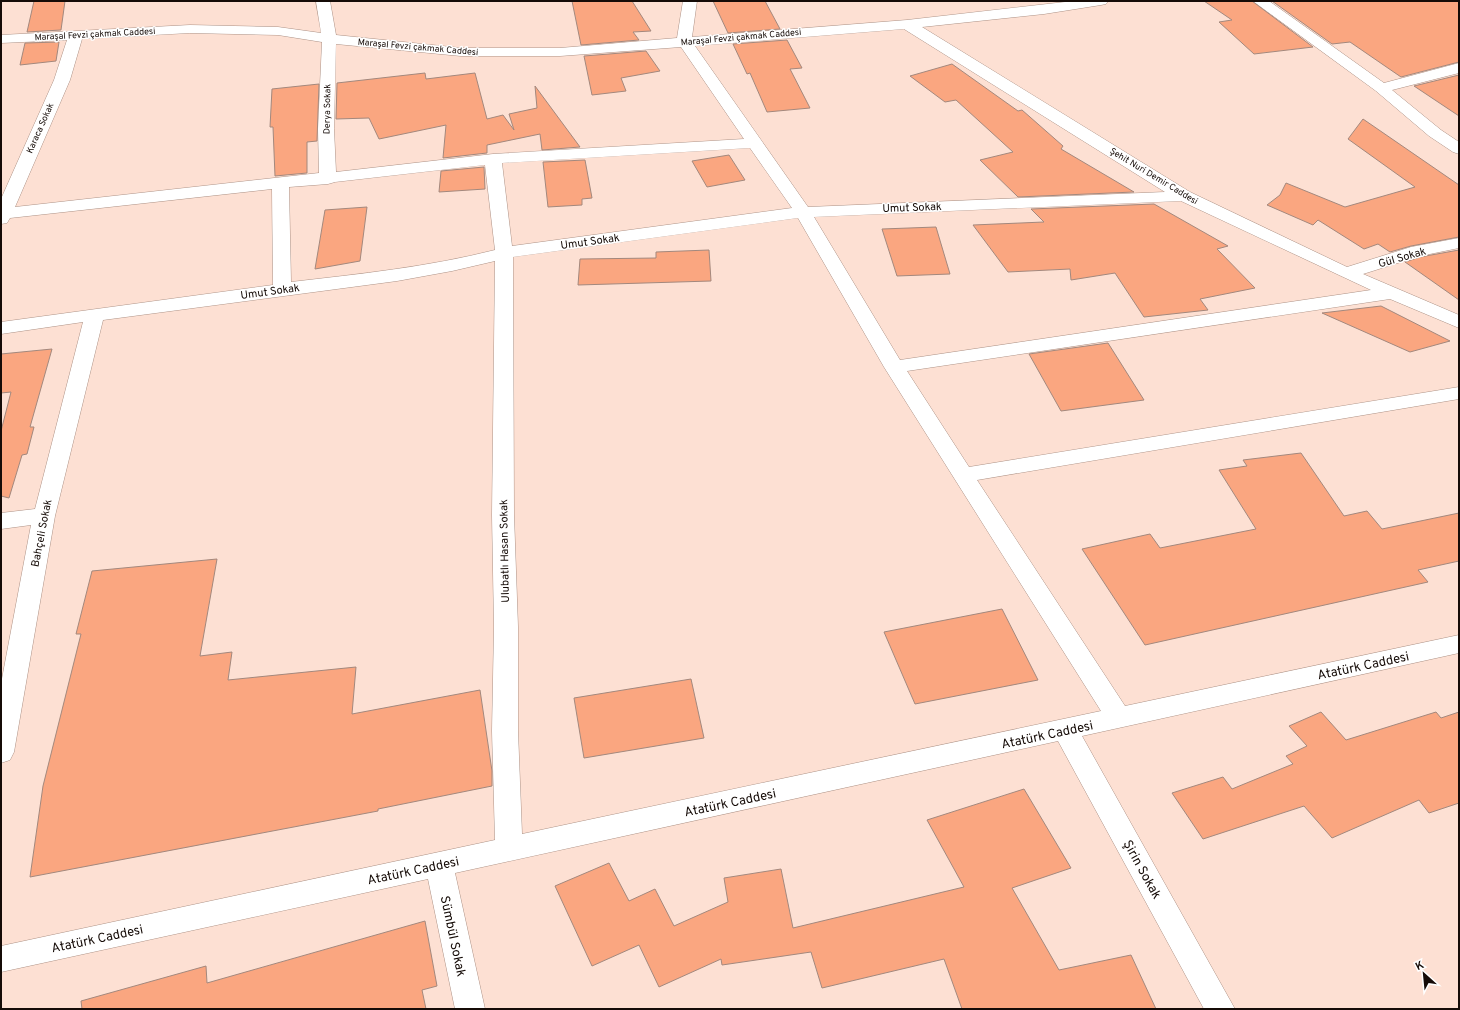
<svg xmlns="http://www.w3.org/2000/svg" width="1460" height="1010" font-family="Overpass,sans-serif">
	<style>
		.building { fill: #faa680; stroke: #a3887d }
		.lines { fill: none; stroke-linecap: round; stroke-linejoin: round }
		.minor-casing { stroke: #ad9286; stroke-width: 1 }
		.minor { fill: #fff; fill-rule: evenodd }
		.labels { text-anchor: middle; stroke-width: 3; stroke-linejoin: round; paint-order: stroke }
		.far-street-label { font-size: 9px; fill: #150b07; stroke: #fff }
		.street-label { font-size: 11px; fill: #150b07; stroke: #fff }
		.near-street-label { font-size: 13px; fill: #150b07; stroke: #fff }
	</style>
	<rect width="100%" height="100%" fill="#fde0d3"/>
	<path class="building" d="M34,1H65L61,30L27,32Z
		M572,1H632L651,31L633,32L639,40L581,45Z
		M713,1H765L780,29L728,33Z
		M1204,1H1252L1313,47L1254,54L1219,22L1232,20Z
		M1272,1H1459V62L1401,77L1350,42L1332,44Z
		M787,40L802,68L790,69L810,108L767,112L750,73L747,74L733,44Z
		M59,42L56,61L20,65L25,43Z
		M646,51L660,71L621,78L626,91L592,95L584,56Z
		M952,64L1018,111L1022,110L1063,146L1061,149L1134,192L1018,197L980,160L1013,152L956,100L945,102L910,76Z
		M425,73L426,79L475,73L487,119L503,115L514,130L509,114L537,108L535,86L580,147L542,150L540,134L487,145V153L443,158L446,125L379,139L369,118L336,119L337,83Z
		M1459,75V116L1414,86Z
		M319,84L317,141L307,142V173L275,176L273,127H270L272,89Z
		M1363,119L1459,185V237L1411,246L1390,252L1378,244L1364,249L1318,220L1313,225L1267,205L1280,195L1286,183L1345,207L1415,187L1348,139Z
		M729,155L745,180L707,187L692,161Z
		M585,160L592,198L582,199V205L548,207L543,162Z
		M484,167L485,189L439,192L441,171Z
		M1154,204L1228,246L1217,249L1255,288L1200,299L1208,310L1144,317L1115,273L1071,280L1070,269L1008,272L973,225L1044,222L1031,209Z
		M367,207L360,261L315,269L325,210Z
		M936,227L950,274L897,276L882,229Z
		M709,250L711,281L578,285L580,259L656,258V252Z
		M1459,250V300L1405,262L1420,257Z
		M1381,306L1450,341L1410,352L1322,313Z
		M1108,343L1144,400L1061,411L1029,354Z
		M52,349L30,427H34L27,454L22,455L9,498L1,496V431L11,392L1,393V354Z
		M1301,453L1344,516L1367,511L1382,529L1459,513V561L1418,570L1428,582L1145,645L1082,549L1150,534L1160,548L1256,529L1219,470L1247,466L1243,460Z
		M217,559L200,656L232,652L228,680L356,667L352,714L480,690L492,771V786L378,809V811L30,877L43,786L81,634H76L92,571Z
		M1002,609L1038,680L915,704L884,632Z
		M691,679L704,738L584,758L574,698Z
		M1321,712L1346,740L1436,712L1441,718L1459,712V803L1429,813L1419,800L1332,838L1304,806L1203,839L1172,793L1223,777L1232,789L1293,764L1286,756L1307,746L1289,726Z
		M1024,789L1071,868L1012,888L1059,970L1131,955L1156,1009H962L944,959L822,988L811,952L722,965L721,959L659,987L639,945L592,966L555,886L609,863L629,901L655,889L674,926L728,902L724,878L781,869L793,928L964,887L927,820Z
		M425,921L437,986L422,990L426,1009H82L81,1001L206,966L207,983Z"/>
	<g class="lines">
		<defs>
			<path id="minor" d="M316,1H330L336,35L461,48H560L677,38L683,1H697L692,37L907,20L1074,1H1108L1106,4L1101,5L1044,14L922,27L1190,192L1347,267L1411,247L1459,238V248L1420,256L1363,274L1459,315V328L1390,299L907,371L969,467L1459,387V399L977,480L1125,706L1459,635V653L1082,736L1235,1009H1204L1058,741L455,873L485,1009H455L428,879L1,972V946L495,840L492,731L494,627L492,515L495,261L452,271L397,281L103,320L55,516L14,752L10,760L1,763V684L31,525L1,529V513L35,509L83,322L1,334V322L273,285L272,189L10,218L7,223L1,224V199L54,80L67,40L1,43V35L190,25L278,27L321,33ZM904,29L1165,192L808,207L695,46ZM190,33L278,35L322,42L318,129L319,173L15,207L70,80L82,39ZM336,44L461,56H560L681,47L744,139L493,154L336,172L334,129ZM750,148L792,208L512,246L502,163ZM485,165L495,250C428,267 360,274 291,282L289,187L328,184L335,182ZM1181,201L1371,290L900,360L814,217ZM798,218L884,367L1101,711L522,834L518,731V627L514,515L513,257Z
				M1253,1H1269L1384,83L1459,63V73L1392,90L1441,130L1459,142V154L1453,152L1429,136L1376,91Z"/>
		</defs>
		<use href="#minor" class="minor-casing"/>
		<use href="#minor" class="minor"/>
	</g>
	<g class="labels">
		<g class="far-street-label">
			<text transform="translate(95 34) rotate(-3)" y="3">Maraşal Fevzi çakmak Caddesi</text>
			<text transform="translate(741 37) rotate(-5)" y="3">Maraşal Fevzi çakmak Caddesi</text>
			<text transform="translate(418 47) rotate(5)" y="3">Maraşal Fevzi çakmak Caddesi</text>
			<text transform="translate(327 109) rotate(-89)" y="3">Derya Sokak</text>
			<text transform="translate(40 128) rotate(-66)" y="3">Karaca Sokak</text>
			<text transform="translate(1154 176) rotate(31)" y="3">Şehit Nuri Demir Caddesi</text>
		</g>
		<g class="street-label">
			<text transform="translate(912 207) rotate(-2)" y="4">Umut Sokak</text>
			<text transform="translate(590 241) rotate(-8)" y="4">Umut Sokak</text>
			<text transform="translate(1402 257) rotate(-16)" y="4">Gül Sokak</text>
			<text transform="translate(270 291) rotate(-8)" y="4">Umut Sokak</text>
			<text transform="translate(41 533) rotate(-79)" y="4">Bahçeli Sokak</text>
			<text transform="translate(504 551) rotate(-91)" y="4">Ulubatlı Hasan Sokak</text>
		</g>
		<g class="near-street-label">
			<text transform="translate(1363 665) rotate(-12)" y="5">Atatürk Caddesi</text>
			<text transform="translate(1047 734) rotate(-12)" y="5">Atatürk Caddesi</text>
			<text transform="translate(730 802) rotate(-12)" y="5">Atatürk Caddesi</text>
			<text transform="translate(1143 869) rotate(61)" y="5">Şirin Sokak</text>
			<text transform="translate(413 870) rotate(-12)" y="5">Atatürk Caddesi</text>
			<text transform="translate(454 936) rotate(78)" y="5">Sümbül Sokak</text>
			<text transform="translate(97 938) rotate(-12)" y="5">Atatürk Caddesi</text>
		</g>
	</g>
	<rect width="1460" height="1010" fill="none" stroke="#150b07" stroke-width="4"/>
	<g transform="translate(1424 974) rotate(333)" stroke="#ffffff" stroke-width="3" paint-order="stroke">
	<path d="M0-3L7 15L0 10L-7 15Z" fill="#150b07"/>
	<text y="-6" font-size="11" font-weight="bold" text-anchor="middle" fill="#150b07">K</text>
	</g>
</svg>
